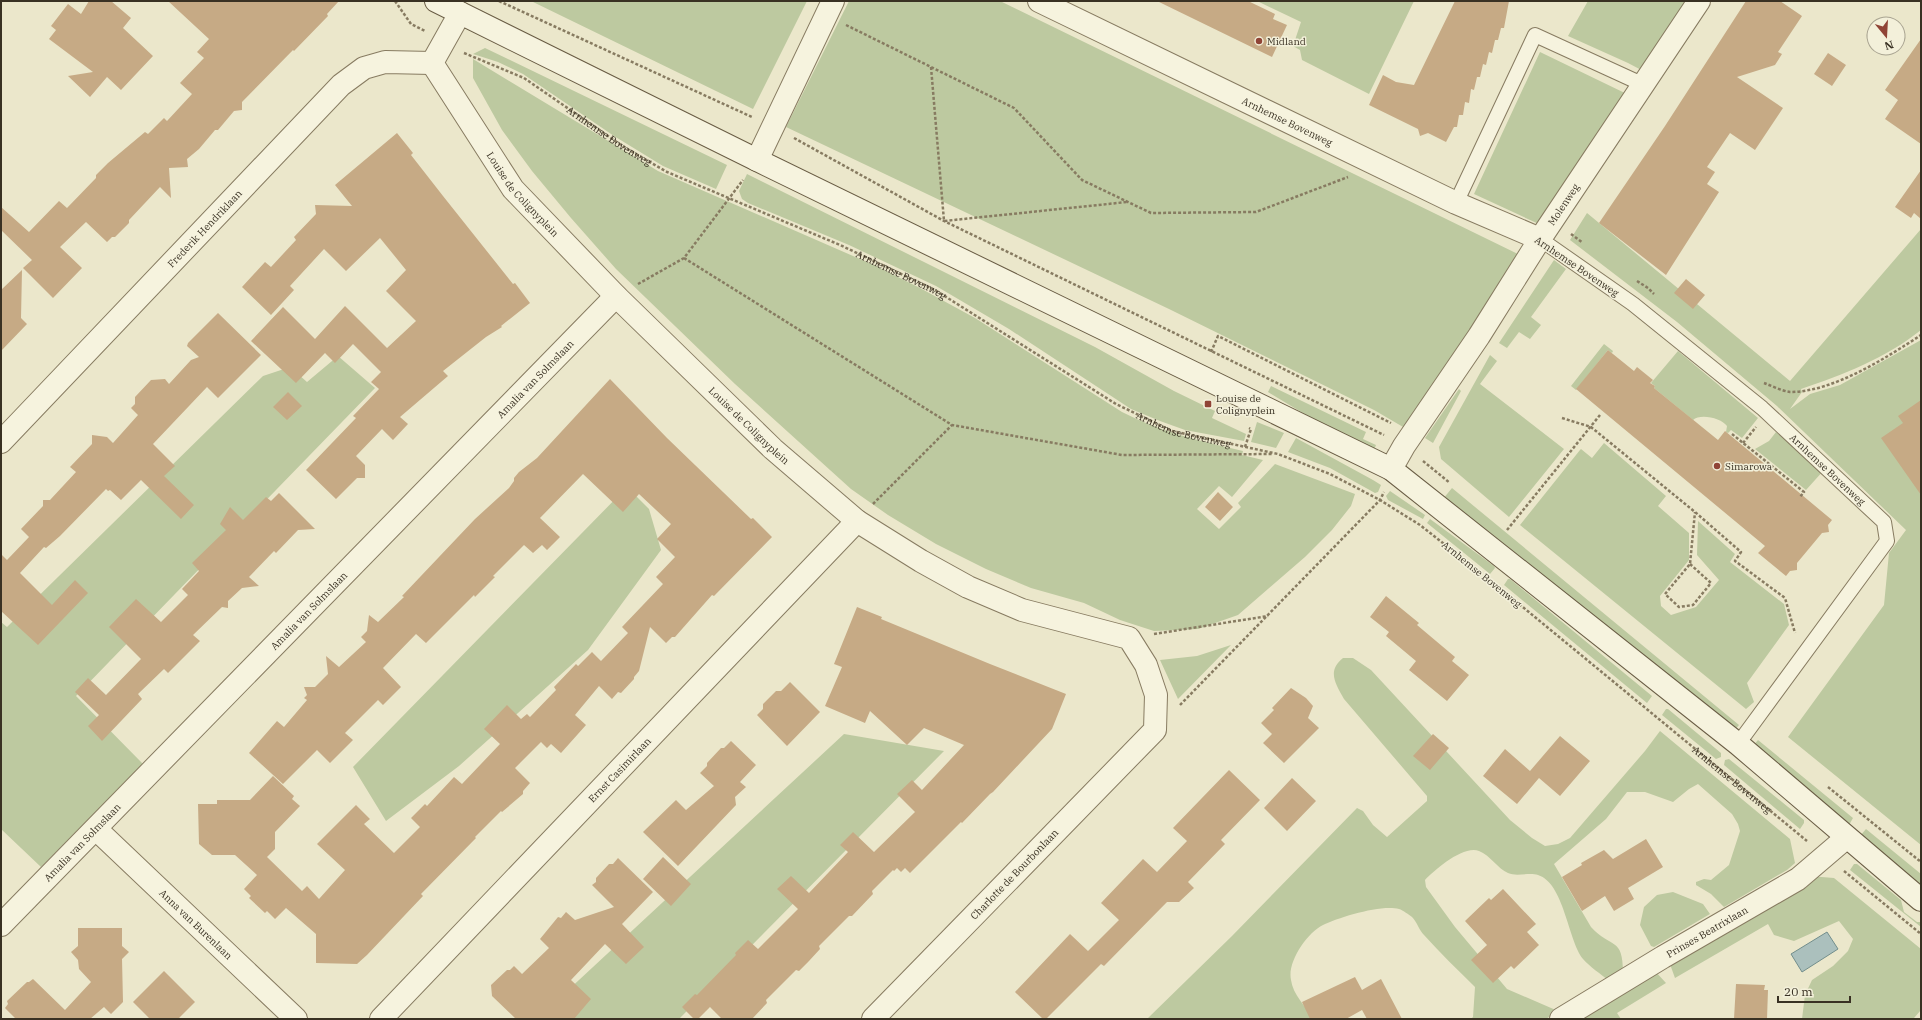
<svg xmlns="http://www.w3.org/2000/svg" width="1922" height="1020" font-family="'IBM Plex Serif',serif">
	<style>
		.green { fill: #bdc9a0 }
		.water { fill: #abc0bd; stroke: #728e8c }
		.building { fill: #c6aa85 }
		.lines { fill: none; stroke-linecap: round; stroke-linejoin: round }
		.lane-casing { stroke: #877b61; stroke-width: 16 }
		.street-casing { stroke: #877b61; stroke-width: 24 }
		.secondary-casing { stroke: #695c44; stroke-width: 24 }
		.path { stroke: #877b61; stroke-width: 2.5; stroke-dasharray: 3 2; stroke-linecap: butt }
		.lane { stroke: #f6f3de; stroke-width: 14 }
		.street { stroke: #f6f3de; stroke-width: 22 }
		.secondary { stroke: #f6f3de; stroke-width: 22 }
		.poi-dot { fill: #904436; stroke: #f3f0da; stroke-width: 1.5 }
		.labels { text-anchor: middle; stroke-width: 3; stroke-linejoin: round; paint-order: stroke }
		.poi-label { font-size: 10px; fill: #393123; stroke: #f3f0da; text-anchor: start }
		.street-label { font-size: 10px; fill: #393123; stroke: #f3f0da }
	</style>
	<rect width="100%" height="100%" fill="#ebe7cb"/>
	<path class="green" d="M531,1H807L753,109Z
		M849,1H1000L1522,256L1410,431L1374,410L1169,309L786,127Z
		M1257,1H1414L1369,94L1302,60L1300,50L1293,46L1301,22Z
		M1588,1H1695L1647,73L1628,63L1568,36Z
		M485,48L727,165L716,189L663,166L614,136L523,74L498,62L473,54Z
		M1540,52L1631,96L1541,225L1474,194Z
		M473,59L658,171L876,266L920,288L975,318L1122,412C1161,432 1200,441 1243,451L1242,455L1263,460L1232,497L1219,486L1197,509L1219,529L1241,507L1238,503L1275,464L1355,494L1351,506L1332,530L1305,557L1238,615L1198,629L1154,631L1120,620L1084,603L1031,588L986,569L936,544L888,515L851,489L735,384L616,269L571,218L532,171L502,130L473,78Z
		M747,174L1095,347L1174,391L1215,411L1212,418L1246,434L1244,441L1185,430L1160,421L1131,409L1009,329L936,286L849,245L748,203L742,199L739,191Z
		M1587,213L1790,381L1921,229V330C1886,358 1843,375 1801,389L1802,392L1790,409L1810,394L1840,385L1921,340V845L1788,737L1884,605L1889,553L1906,530L1777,406L1677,322L1570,240Z
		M1554,260L1566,269L1531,317L1541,325L1530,339L1519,332L1507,348L1499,343Z
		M1604,344L1613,351L1612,353L1608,350L1576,390L1571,386Z
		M1678,351L1758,418L1742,438L1731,430L1728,433L1726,432L1727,426C1722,418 1700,413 1693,420L1654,388L1655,386L1651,383Z
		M1490,355L1497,361L1480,384L1564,449L1509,517L1441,459L1439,447Z
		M338,356L375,388L76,696L143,764L41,867L1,829V622L7,627L263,376L290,367L307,382Z
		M1271,386L1366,432L1363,439L1376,445L1374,450L1316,421L1268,392Z
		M1459,389L1461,391L1433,443L1425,438Z
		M1257,422L1284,433L1276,448L1251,442Z
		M1776,432L1824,470L1806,490L1755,449L1769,441Z
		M1296,438L1373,480L1381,485L1378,492L1375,493L1330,468L1288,452Z
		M1604,443L1666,496L1658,506L1689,533V560L1660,596L1661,606L1671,615L1696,607L1719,580L1697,555L1698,521L1735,554L1730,562L1784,604L1789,625L1747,683L1754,702L1746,709L1520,525L1580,450L1581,449L1592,458Z
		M627,487L649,509L661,550L588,650L459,766L386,821L353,767Z
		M1452,488L1739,725L1734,731L1492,534L1443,499Z
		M1390,491L1425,515L1423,519L1388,500L1386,496Z
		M1430,519L1494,566L1495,568L1490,574L1427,523Z
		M1508,579H1510L1652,696L1647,703L1504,585Z
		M1231,645L1178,699L1160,660L1197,656Z
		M1343,658H1353L1371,670L1510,820L1532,838L1545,846L1558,844L1570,838L1645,751L1660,731L1790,839L1795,863L1787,870L1724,907L1711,894L1696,885V882L1704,879L1711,880L1729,865L1740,831L1738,824L1732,814L1698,784L1689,789L1673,802L1645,792H1627L1606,819L1554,864L1591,927C1611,949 1623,936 1623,973L1609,981C1601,974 1590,967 1583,959C1568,940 1564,883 1538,875C1529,872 1517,877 1508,873C1498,869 1490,855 1479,851C1463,845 1435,870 1425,880L1426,887L1455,927L1507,989L1558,1011L1546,1019H1471L1473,1017L1475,987C1458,970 1440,953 1424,935C1419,930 1417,922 1412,917C1409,915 1403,910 1399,909C1382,904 1339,917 1323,925C1307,933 1287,962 1291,980C1293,995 1306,1007 1314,1019H1147L1232,936L1357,808L1363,811L1373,825L1387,837L1427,801V796L1344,699C1335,683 1327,671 1343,658Z
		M1666,709H1668L1721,753V757L1716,759L1662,715Z
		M844,734L944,751L679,1019H537Z
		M1758,740L1853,818L1849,825L1753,746Z
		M1729,759L1804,820V823L1800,829L1724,765L1725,760Z
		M1866,829L1921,874V886L1860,836Z
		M1854,864H1857L1901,900L1904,912L1917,922H1921V927L1850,870Z
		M1809,876L1834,878L1921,949V1010L1914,1018L1802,1019L1805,995L1812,980L1833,966L1848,951L1853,939L1839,921L1794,941L1774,935L1768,924L1675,978L1671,967V961Z
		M1673,892L1703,904L1710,914L1654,947L1651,946L1640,925L1644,907L1657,895Z
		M1654,970L1666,983L1617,1013L1621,1019H1575Z"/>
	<path class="water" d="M1827,932L1838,949L1802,972L1791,954Z"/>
	<path class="building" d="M89,1H111L131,18L123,28L153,56L121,90L107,77L90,97L68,76L93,72L49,39L56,30L51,26L68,4L81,14Z
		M168,1H339L327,14L328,16L294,51L293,50L242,102V110L234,111L218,130H215L199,149L187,159L188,167L169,168L171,198L160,187L129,220V223L115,237H112L107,242L86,222L60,247L82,268L53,298L23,268L32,260L1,230V207L29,232L59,201L67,208L96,178V175L108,163L145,132L148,134L164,118L167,121L192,94L180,83L204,58L197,52L209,39Z
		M1157,1H1248L1275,14L1273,19L1287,25L1272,57Z
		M1455,1H1509L1504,28H1501L1498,40H1495L1492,53L1489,52L1486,65L1483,64L1480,77H1477L1474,90L1471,89L1469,103L1465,102L1463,115H1459L1457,127H1454L1446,142L1428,133L1420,136L1418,129L1369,105L1383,75L1396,82L1414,85Z
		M1746,1H1780L1802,16L1778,52L1782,54L1775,65L1737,77L1783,108L1755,150L1730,133L1707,167L1715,172L1707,184L1719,192L1666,275L1599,223L1665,126Z
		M1921,39V144L1885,119L1898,100L1885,90Z
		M1828,53L1846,65L1832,86L1814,74Z
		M397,133L413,153L411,155L443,196L513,284L515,283L530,303L501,326L502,327L486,337L443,371L448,376L400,417L408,424L393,440L382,429L356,456L365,465V478H357L336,499L306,470L356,418L353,416L379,389L371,382L381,372L353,344L335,363L325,353L296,383L251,341L283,307L315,339L345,306L387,348L416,321L386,291L406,270L380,238L346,271L324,249L290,286L294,290L271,315L242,287L265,262L271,267L296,240L294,237L316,214L315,205L352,206L335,185Z
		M1921,170V219L1914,213L1911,218L1895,207Z
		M22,270L21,318L27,324L1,351V290Z
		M1686,279L1705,295L1693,309L1674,293Z
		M218,313L261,355L218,398L207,387L153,444L175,466L164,476L194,505L181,519L141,480L121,500L110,490L108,491L106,489L60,536L46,548L44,547L20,573L52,605L75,580L88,593L38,645L1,611V554L7,560L29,537L21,529L43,506V500H50L76,472L70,467L92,444V435L107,437L113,443L138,415L131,408L135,404V397L151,380L165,379L169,384L191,360L199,357L187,346L188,343Z
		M1608,350L1634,371L1637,367L1653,380L1650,383L1655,386L1654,388L1718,440L1725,431L1832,520L1828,525L1829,532L1822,533L1797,563V570L1790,571L1786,576L1758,553L1765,546L1576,389Z
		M610,379L667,438L751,519L753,518L772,537L714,596L712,595L675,637H672L666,643L650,627L639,671L634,677V679L621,693L618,692L612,699L599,686L575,715L586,725L561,753L551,744L547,748L541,742L515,768L530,783L523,791V794L502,812L501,811L475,837L476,838L421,894L423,896L367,955L357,964L316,963V934L286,908L275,919L267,911L265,913L249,898L251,896L244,889L257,875L235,855H212L199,844L198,804H217V800H250L273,776L294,796L292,799L300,806L275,832V849L267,857L302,891L307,886L319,899L345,870L317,844L356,805L370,819L364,824L394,853L420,827L411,818L425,804L427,806L454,777L462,784L500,744L484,729L507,705L521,719L527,714L530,717L556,690L554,687L576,664L578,666L592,652L601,661L628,633L622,627L663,584L656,577L675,557L657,539L671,524L639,494L623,512L583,474L540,518L560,537L547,550L542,545L533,553L524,545L493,576L495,577L475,597L474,595L426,643L416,634L383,668L401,687L383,705L378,700L345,733L353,740L330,763L317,750L283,784L249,753L277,721L284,727L307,700L304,698L307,695L304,687H315L328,674L326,656L339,667L366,642L361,637L367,631L369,615L378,622L404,597L402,596L475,519L509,488L514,481V478L519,472L537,458Z
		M288,392L302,406L287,420L273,407Z
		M1921,400V495L1881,438L1903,423L1898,416Z
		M1218,492L1233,507L1220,521L1205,507Z
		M279,493L315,529L298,530L276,553L274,551L249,577L259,586L242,588L228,601V608L222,607L193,635L200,641L168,673L164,669L138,694L142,699L102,741L88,726L99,715L75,692L88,678L106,695L141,659L109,627L136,599L161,622L188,595L182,589L199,571L192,563L226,530L220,524L230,507L243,520L266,497L271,501Z
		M1386,596L1419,623L1417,625L1455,657L1452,661L1469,675L1447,701L1409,670L1416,661L1386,636L1389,632L1370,617Z
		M857,607L882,617L881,619L990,664L1066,694L1052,729L993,792L990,794L962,823L961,822L910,873L905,868L901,872L897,868L894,871L893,870L872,891L873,894L852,916H849L819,946L820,949L809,961L799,971L796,970L766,1000L767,1003L752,1019H722L710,1007L698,1019H694L682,1007L695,994L697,995L736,955L735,953L748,940L758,949L798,909L777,889L791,876L809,893L848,852L840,845L853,832L874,852L915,812L897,794L912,780L922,790L964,745L924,728L907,745L870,711L865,723L825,706L842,667L834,664Z
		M790,682L820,712L787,746L757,715L763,709V704L776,691H781Z
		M1291,688L1306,698L1313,706L1308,718L1319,728L1284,763L1263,743L1272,734L1261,723L1274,710L1272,708Z
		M1433,734L1449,748L1430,770L1413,756Z
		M1560,736L1590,761L1560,796L1539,778L1517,804L1483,776L1505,749L1530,771Z
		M731,741L756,765L740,782L746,787L735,797L736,805L678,866L643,832L676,800L686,810L714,786L700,773L707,766V763L721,748H724Z
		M1229,770L1260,800L1221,840L1225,844L1188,882L1194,888L1179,902H1167L1104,966L1101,964L1046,1019H1043L1015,992L1070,934L1088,951L1119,920L1101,903L1143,859L1157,872L1187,841L1173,828Z
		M1292,778L1316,801L1287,831L1264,808Z
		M1646,839L1663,867L1628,888L1634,899L1614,911L1605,896L1582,911L1562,877L1582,865L1581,863L1604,850L1613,859Z
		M663,857L691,884L671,906L643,879Z
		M618,858L653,892L622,924L644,947L626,964L605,944L571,980L591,999L574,1019H516L492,996L491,985L507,970H510L514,966L522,974L549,948L540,939L558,917L561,918L566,912L575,920L614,907L592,885L596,882V878L609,864H613Z
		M1503,889L1536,924L1527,932L1539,945L1514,969L1511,966L1493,983L1471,960L1487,945L1465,921L1489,898L1491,900Z
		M78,928H122V946L129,952L122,959L123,1002L111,1014L104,1007L90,1019H16L5,1008L8,1004L7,1001L27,982H29L33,979L65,1010L91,982L79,969L78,960L71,952L78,946Z
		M164,971L195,1002L178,1019H150L133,1002Z
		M1355,977L1362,990L1381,979L1402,1019H1367L1362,1010L1346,1019H1310L1302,1002Z
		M1736,984L1765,985L1764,990H1768L1767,1019H1734Z"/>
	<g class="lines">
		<defs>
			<g id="lane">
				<path d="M1456,203L1535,35L1642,84"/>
				<path id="s3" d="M1540,239L1633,304L1762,408L1884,522L1887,541L1738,744"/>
			</g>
			<g id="street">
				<path id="s4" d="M1039,1L1456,203L1540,239"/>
				<path id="s5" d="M432,63L513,189L616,296L773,449L857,521L921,561L968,587L1022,610L1129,638L1146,665L1156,695L1155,730L873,1019"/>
				<path d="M432,63L460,13"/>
				<path d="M757,160L833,1"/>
				<path id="s6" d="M1,442L341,85L364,68L385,62L432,63"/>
				<path id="s7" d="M1391,469L1404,446L1479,336L1540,239L1699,1"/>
				<path id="s8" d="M96,829L296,1019"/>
				<path id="s9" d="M1,925L616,296"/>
				<path id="s10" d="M381,1019L857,521"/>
				<path id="s11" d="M1561,1019L1663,957L1798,879L1846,838"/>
			</g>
			<path id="secondary" d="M436,1L757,160L1391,469L1738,744L1921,900"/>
		</defs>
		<use href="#lane" class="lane-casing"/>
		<use href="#street" class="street-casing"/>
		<use href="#secondary" class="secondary-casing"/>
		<g class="path">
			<path d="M395,1L411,24L425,31"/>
			<path d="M499,1L752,117"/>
			<path d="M846,25L1014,108L1082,180L1151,213L1256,212L1348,177"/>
			<path id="s1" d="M464,53L524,78L624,147L667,172L840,245L935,290L1116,404L1172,431L1278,454L1330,474L1380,500L1420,525L1472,566"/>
			<path d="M931,67L944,221L1127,202"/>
			<path d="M794,138L944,221L1384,435"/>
			<path d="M1571,234L1583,243"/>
			<path d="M684,258L952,425L1122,455L1273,454"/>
			<path d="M1637,281L1648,288L1654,294"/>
			<path d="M638,284L684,258L743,180"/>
			<path d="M1211,352L1218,336L1391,423"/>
			<path d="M1764,383C1772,386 1782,391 1790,392C1833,392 1886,358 1921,335"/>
			<path d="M1562,418L1591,427L1695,512L1741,552L1735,561L1785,598L1795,633"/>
			<path d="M1732,434L1804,492L1800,497"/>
			<path d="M1743,443L1756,427"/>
			<path d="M1245,447L1251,429L1249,428"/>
			<path d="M1423,461L1450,483"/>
			<path d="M873,504L952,425"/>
			<path d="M1507,530L1600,415"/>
			<path d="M1690,564L1711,583L1693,605L1679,607L1665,594L1690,564L1695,512"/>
			<path id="s2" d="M1496,585L1807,841"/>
			<path d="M1154,634L1268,616"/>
			<path d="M1180,705L1380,500L1384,492"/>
			<path d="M1828,787L1921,862"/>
			<path d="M1844,871L1921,934"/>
		</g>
		<use href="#lane" class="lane"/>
		<use href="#street" class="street"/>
		<use href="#secondary" class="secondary"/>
	</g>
	<g class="poi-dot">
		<circle cx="1259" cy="41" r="4"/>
		<rect x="1204" y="400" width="8" height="8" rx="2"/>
		<circle cx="1717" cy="466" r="4"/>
	</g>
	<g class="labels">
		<g class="poi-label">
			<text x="1267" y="45">Midland</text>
			<text x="1216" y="402">Louise de<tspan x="1216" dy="12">Colignyplein</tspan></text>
			<text x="1725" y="470">Simarowa</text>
		</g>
		<g class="street-label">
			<text dy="4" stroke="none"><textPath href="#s4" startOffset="276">Arnhemse Bovenweg</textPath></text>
			<text dy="4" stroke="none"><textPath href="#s1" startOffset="168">Arnhemse Bovenweg</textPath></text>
			<text dy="4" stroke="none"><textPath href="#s5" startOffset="160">Louise de Colignyplein</textPath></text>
			<text dy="4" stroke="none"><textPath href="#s7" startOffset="316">Molenweg</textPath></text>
			<text dy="4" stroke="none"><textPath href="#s6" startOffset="295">Frederik Hendriklaan</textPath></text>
			<text transform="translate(1577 266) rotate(34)" y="4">Arnhemse Bovenweg</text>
			<text dy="4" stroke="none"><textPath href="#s1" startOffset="492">Arnhemse Bovenweg</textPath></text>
			<text dy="4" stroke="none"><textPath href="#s9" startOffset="764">Amalia van Solmslaan</textPath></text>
			<text dy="4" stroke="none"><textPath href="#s5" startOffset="484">Louise de Colignyplein</textPath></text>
			<text dy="4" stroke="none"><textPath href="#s1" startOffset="816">Arnhemse Bovenweg</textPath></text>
			<text dy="4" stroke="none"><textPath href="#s3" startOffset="369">Arnhemse Bovenweg</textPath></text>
			<text transform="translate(1482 574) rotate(39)" y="4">Arnhemse Bovenweg</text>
			<text dy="4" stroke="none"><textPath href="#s9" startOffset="440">Amalia van Solmslaan</textPath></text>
			<text dy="4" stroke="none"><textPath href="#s10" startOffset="345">Ernst Casimirlaan</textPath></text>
			<text dy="4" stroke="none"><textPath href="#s2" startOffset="306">Arnhemse Bovenweg</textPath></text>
			<text dy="4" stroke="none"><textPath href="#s9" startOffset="116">Amalia van Solmslaan</textPath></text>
			<text transform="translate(1014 874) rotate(-46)" y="4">Charlotte de Bourbonlaan</text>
			<text dy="4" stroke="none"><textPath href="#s8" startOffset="138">Anna van Burenlaan</textPath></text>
			<text dy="4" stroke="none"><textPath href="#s11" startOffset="170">Prinses Beatrixlaan</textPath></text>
		</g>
	</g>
	<rect width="1922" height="1020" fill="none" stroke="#393123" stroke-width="4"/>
	<g transform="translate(1886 36) rotate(162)"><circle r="19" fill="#f3f0da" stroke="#a9a491"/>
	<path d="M0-3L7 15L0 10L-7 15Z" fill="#904436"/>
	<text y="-6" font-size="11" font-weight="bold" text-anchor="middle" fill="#393123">N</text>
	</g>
	<path d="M1778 996v6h72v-6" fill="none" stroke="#393123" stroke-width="2"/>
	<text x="1784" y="996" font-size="12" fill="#393123" stroke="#f3f0da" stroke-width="3" paint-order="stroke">20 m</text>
</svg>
